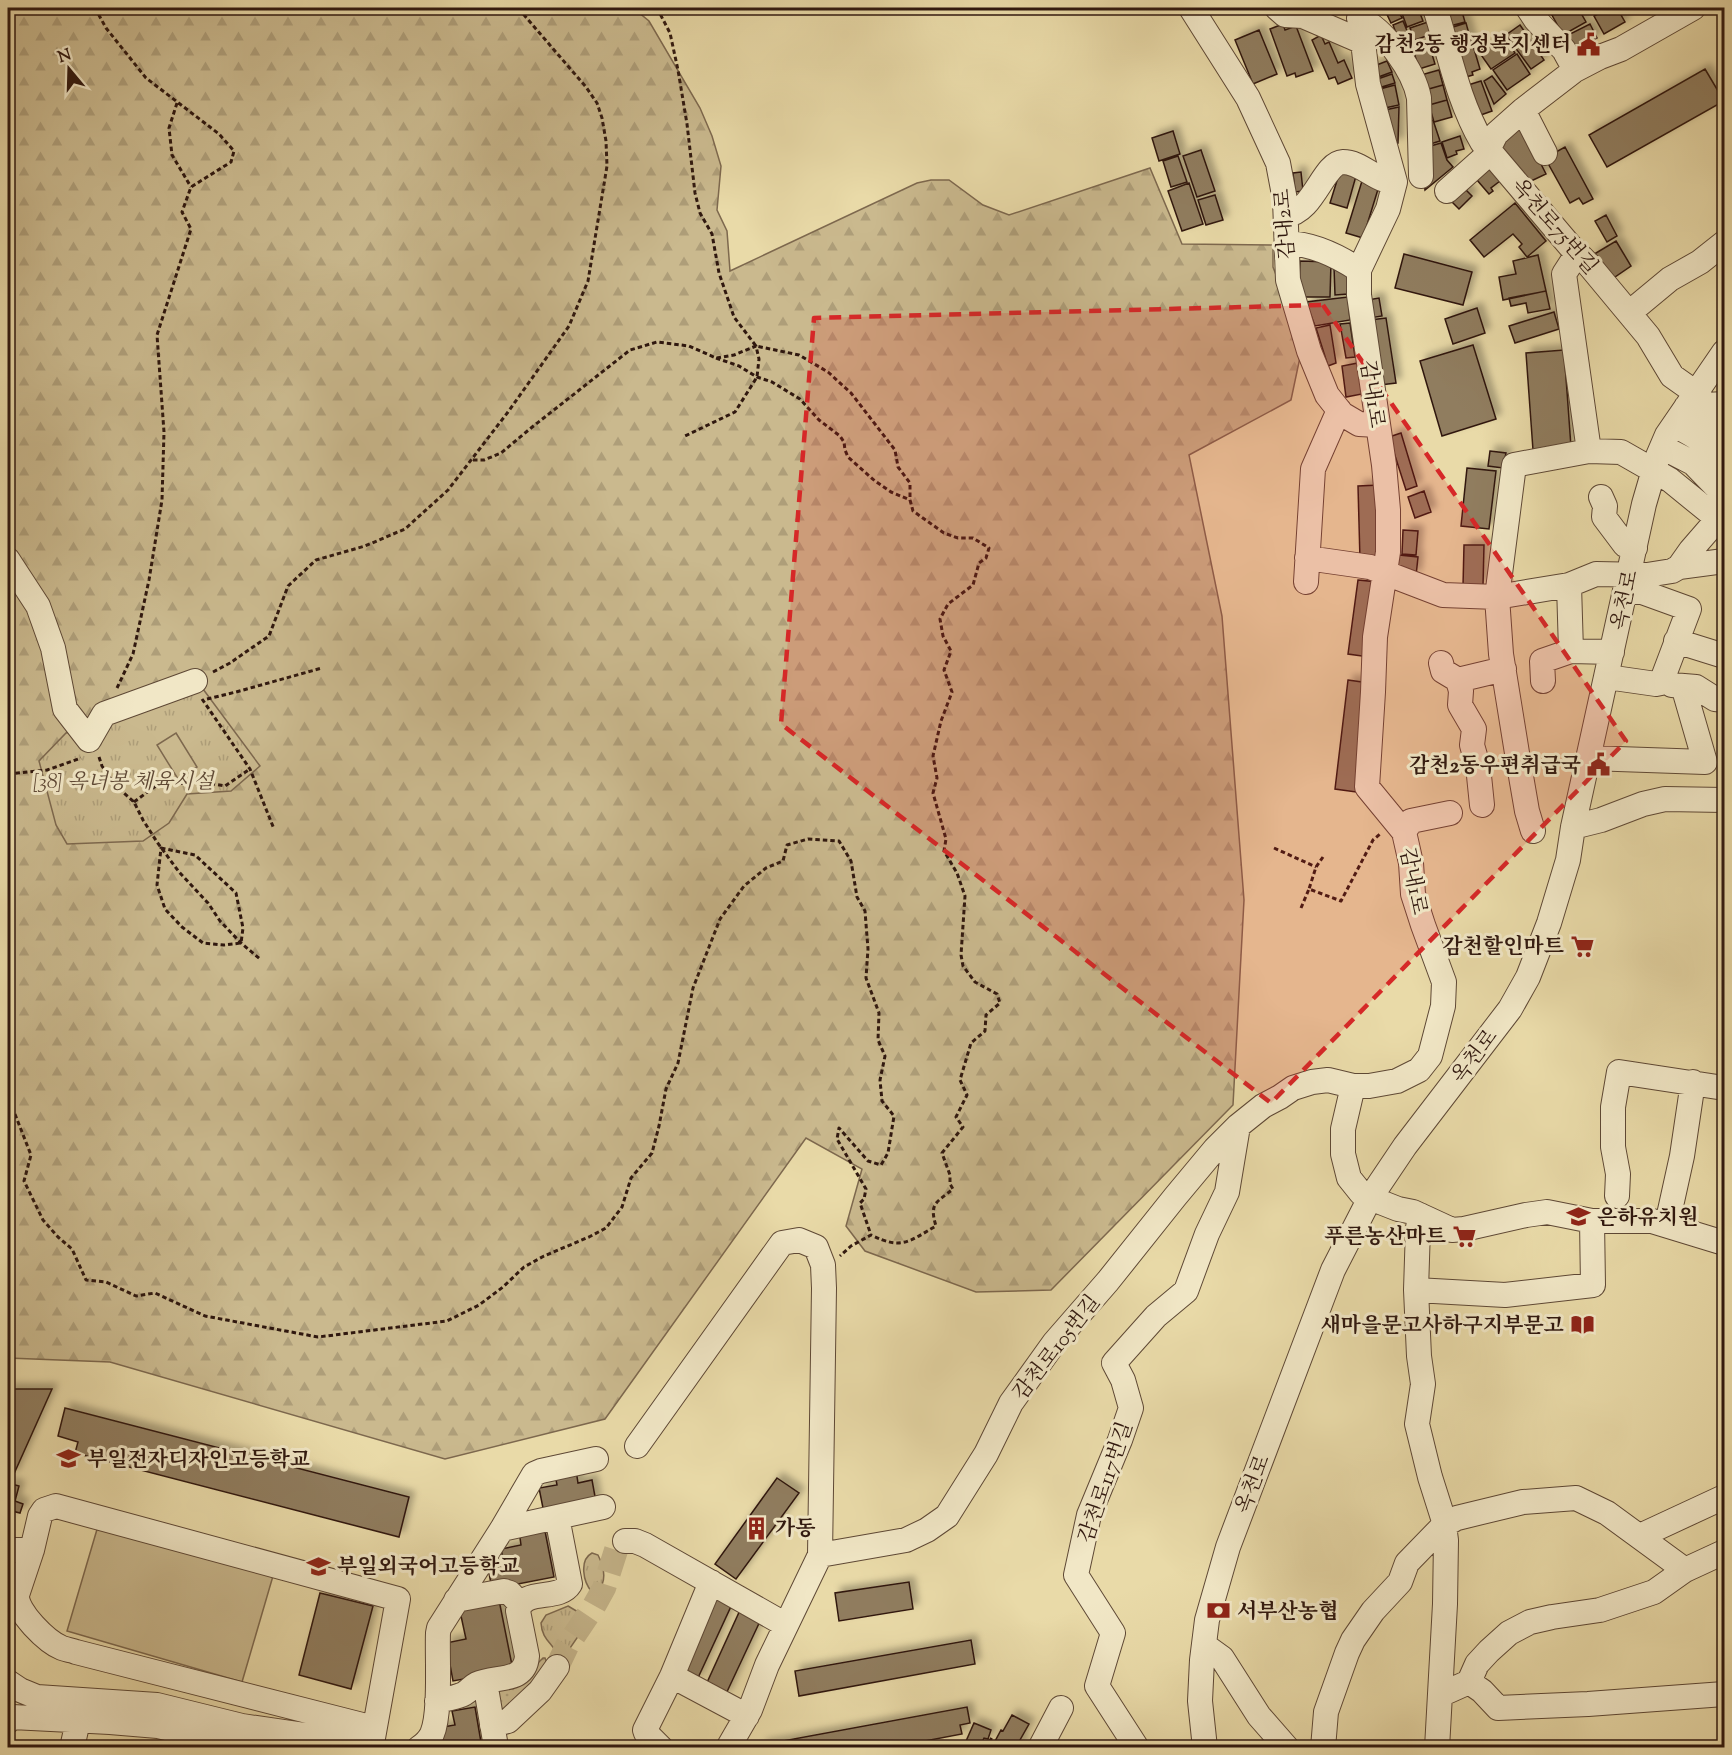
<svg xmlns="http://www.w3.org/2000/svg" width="1732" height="1755" font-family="'Sorts Mill Goudy','Noto Serif KR',serif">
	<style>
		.grass { fill: url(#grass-dots); stroke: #7d684e; stroke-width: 1.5 }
		.forest { fill: url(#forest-firs); stroke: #7d684e; stroke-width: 1.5 }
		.park { fill: url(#park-tufts); stroke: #7d684e; stroke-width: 1.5 }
		.pitch { fill: #cab98e; stroke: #7d684e; stroke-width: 1.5 }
		.building { fill: #907d5f; stroke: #30180f; stroke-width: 1.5; filter: url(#shadow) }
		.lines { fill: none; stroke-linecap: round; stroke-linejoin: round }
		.minor-tunnel { stroke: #c4b389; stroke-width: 24; stroke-dasharray: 24 12; stroke-linecap: butt }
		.minor-casing { stroke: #5e4835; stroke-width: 26 }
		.path { stroke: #30180f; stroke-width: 3; stroke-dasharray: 4.5 3; stroke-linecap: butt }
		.minor { stroke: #f1e7c6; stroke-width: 24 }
		.marked { fill: #d62828; fill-opacity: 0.2; stroke: #d62828; stroke-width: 4.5; stroke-dasharray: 12 8; stroke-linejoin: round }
		.labels { text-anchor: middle; stroke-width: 6; stroke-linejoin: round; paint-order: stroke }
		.poi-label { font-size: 21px; font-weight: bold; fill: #30180f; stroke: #f1e7c6; text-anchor: end }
		.street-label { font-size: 21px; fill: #30180f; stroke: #f1e7c6 }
		.park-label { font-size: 21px; font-style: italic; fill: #5e4835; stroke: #f1e7c6 }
	</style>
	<defs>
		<pattern id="grass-dots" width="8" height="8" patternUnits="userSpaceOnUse" patternTransform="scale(1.5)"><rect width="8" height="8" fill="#cab98e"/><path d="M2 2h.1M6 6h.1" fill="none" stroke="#ae9e79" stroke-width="1.8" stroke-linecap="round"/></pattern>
		<pattern id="forest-firs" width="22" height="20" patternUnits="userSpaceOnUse" patternTransform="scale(1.5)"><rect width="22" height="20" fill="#cab98e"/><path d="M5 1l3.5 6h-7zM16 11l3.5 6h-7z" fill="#ae9e79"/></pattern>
		<pattern id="park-tufts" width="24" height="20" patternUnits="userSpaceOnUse" patternTransform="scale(1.5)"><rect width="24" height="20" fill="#cab98e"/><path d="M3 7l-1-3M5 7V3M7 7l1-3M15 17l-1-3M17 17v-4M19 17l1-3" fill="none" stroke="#ae9e79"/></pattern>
		<filter id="shadow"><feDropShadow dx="5.5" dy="-5.5" stdDeviation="3" flood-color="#0004"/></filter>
	</defs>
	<rect width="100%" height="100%" fill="#e9daa8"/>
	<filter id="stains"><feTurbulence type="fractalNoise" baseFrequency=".00333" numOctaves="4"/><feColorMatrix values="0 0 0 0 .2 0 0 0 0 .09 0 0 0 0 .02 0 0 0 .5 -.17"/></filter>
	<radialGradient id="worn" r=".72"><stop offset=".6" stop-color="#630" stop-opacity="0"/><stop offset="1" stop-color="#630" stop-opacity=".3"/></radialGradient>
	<path class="grass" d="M543,1658H545L548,1666L501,1713L490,1691L538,1663Z"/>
	<path class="forest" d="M8,8H633L649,21L700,108L712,136L721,166L717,210L727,231L730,271L917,183L931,180H949L983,205L1009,215L1150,168L1182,244L1273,245V267L1303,343L1291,400L1189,455L1222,616L1244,900L1233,1105L1051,1290L976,1292L865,1251L846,1226L862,1169L806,1138L605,1419L445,1459L110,1362L8,1358Z"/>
	<path class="park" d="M203,689L260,766L231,791L187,794L169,823L143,841L67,844L56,825L39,761L66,733L121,720Z
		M592,1553L598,1555C604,1567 607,1581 598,1591L592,1592C583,1582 579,1560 592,1553Z
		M568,1606L590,1619L570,1648L566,1657L559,1658C554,1643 542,1641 541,1623L546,1615Z"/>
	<path class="pitch" d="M176,733L197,767L178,779L157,745Z
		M98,1526L273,1576L242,1682L67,1631Z"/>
	<path class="building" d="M1384,8H1397L1402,18L1391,23Z
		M1400,8H1418L1423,21L1407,27Z
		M1449,8H1461L1465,22L1450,26L1445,9Z
		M1548,8H1578L1586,22L1563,35Z
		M1610,8H1617L1625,22L1604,34L1594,16Z
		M1403,21L1412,43L1408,44L1406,41L1400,44L1393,25Z
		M1428,22L1432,34L1415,40L1410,28Z
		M1466,23L1471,41L1456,45L1450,28Z
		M1283,24L1285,30L1296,26L1313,71L1296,77L1295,73L1287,76L1270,29Z
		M1590,24L1597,38L1575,49L1568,35Z
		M1520,25L1544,60L1531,69L1506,35Z
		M1259,30L1277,74L1253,84L1235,40Z
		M1321,35L1325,44L1329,42L1338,63L1344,60L1352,78L1338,84L1335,77L1329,79L1312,40Z
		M1503,35L1515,53L1491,69L1479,52Z
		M1428,41L1435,64L1419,69L1412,46Z
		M1472,42L1480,69L1472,72L1473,75L1466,77L1457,47Z
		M1517,54L1530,74L1507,90L1493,70Z
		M1387,61L1392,72L1373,79L1369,68Z
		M1705,69L1724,101L1607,167L1589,135Z
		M1439,70L1443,85L1425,90L1421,75Z
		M1392,74L1395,83L1375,89L1372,81Z
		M1492,76L1506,94L1494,104L1484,81Z
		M1481,81L1492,111L1478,116L1468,85Z
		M1395,85L1399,105L1380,109L1376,90Z
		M1443,85L1447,100L1429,105L1425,90Z
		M1447,100L1452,117L1434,122L1429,105Z
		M1399,107L1398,143H1389L1380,111Z
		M1433,120L1440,141L1427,145L1420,125Z
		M1520,123L1546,174L1529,182L1501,148L1508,132Z
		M1173,131L1180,154L1159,161L1152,138Z
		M1460,136L1464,149L1456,151L1457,154L1447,158L1442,142Z
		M1441,143L1447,160L1453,167L1425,190L1422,163L1427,147Z
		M1565,147L1593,199L1583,204L1579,198L1570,203L1545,158Z
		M1201,150L1215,191L1197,197L1183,156Z
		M1178,156L1187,182L1171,187L1163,161Z
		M1484,162L1500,181L1491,188L1493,191L1489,194L1471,173Z
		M1340,171L1356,176L1347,208L1330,203Z
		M1301,172L1303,191L1295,192L1293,173Z
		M1362,181L1379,186L1363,238L1346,233Z
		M1189,183L1203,224L1182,231L1168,191Z
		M1460,184L1472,196L1459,209L1447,197Z
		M1215,195L1223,220L1206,225L1198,200Z
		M1515,203L1546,241L1527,257L1519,247L1522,244L1513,234L1484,257L1470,240Z
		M1606,215L1617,236L1607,242L1595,221Z
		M1616,241L1631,266L1612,279L1591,256Z
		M1404,254L1472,272L1463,305L1395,288Z
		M1538,255L1546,291L1503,300L1499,277L1516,274L1513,261Z
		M1300,261L1331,262L1330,297H1304L1299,284Z
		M1334,267L1352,270L1348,294L1335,295Z
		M1546,291L1550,309L1528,313L1526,303L1511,306L1509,298Z
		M1348,297L1350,320L1315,326L1306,302Z
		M1379,298L1382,316L1370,318L1367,300Z
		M1477,308L1485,333L1453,344L1445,319Z
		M1554,312L1559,329L1515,343L1509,326Z
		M1386,318L1396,383L1380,385L1370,320Z
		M1350,323L1355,357L1346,358L1340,324Z
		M1330,325L1336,363L1328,366L1316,328Z
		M1473,345L1496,419L1442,436L1420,361Z
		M1564,350L1571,447L1533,450L1526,353Z
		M1358,363L1362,394L1346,397L1342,366Z
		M1401,433L1417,486L1406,490L1389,437Z
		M1490,451L1506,453L1503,468L1488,466Z
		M1467,468L1496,471L1489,529L1461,526Z
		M1380,485L1381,560H1360L1358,486Z
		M1424,491L1431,512L1415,518L1408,497Z
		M1403,530L1418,531L1416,555L1402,554Z
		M1464,545H1484L1483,586H1463Z
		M1399,555L1418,557L1416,576L1397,573Z
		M1358,580L1378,582L1369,657L1348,654Z
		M1348,680L1369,683L1356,792L1335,789Z
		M8,1389H52L13,1476L8,1474Z
		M65,1408L409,1497L399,1537L75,1453L78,1442L58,1436Z
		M576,1470L578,1483L592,1480L596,1502L544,1513L539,1488L557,1485L555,1474Z
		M777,1478L799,1493L736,1579L715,1564Z
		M8,1483L19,1486L15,1501L23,1504L20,1513L12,1511L9,1522Z
		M544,1526L554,1577L492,1589L487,1562L503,1559L501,1549L521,1545L519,1531Z
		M909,1582L913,1609L839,1621L835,1593Z
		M320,1593L373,1606L351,1689L299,1675Z
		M713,1593L733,1602L697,1680L677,1671Z
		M498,1595L513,1670L453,1681L446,1643L466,1639L458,1602Z
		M741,1608L762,1617L725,1696L705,1687Z
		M971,1640L975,1664L799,1696L795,1671Z
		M475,1707L482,1748H441L437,1728L455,1725L452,1711Z
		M967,1707L970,1723L960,1725L962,1734L888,1748H762L761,1745Z
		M1012,1715L1029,1724L1020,1740L1023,1742L1020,1748H1012L1008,1745L1006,1748H994L995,1746L993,1745L1001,1730L1003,1731Z
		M974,1723L991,1730L988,1739L984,1738L979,1748H963Z"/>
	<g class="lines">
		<path class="minor-tunnel" d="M557,1667L567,1646L594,1606L604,1588L618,1544L625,1541"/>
		<defs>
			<path id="minor" d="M1191,8L1248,98L1278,163L1285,200L1288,280L1309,351L1327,395L1342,414L1359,424L1378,425
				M1277,8L1285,15L1303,16L1363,42
				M1359,8L1368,84L1395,182L1388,209L1359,270V295L1384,465L1388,510V552L1375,637L1373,692L1367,787L1404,832L1411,863L1413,894L1423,925L1444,982L1443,1006L1430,1056L1419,1070L1397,1081L1369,1086H1353L1343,1129V1154L1349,1178L1361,1193L1370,1198L1398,1209L1413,1212L1452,1230L1464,1229L1526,1215L1547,1212L1592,1221H1652L1724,1243
				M1435,8C1449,52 1458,101 1482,142L1570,246L1589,265L1648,336L1672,376L1696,393L1706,405L1724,404
				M1528,8L1536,20L1564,50L1575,70
				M1359,18C1385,30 1414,71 1419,98L1421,176
				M1523,110L1545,153
				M1447,191L1484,158L1496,134L1523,110L1575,70L1600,57L1621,49L1693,8
				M1286,215C1314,212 1323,163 1343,162C1362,162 1376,182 1395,182
				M1287,243C1313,244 1338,256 1359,270
				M1577,254L1564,274L1589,451
				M1629,313L1670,279L1700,262L1724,243
				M1686,407L1708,418L1724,437
				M1674,425C1693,435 1710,445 1724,461
				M1662,447L1693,463L1724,495
				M1601,497L1605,506L1604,517L1625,545L1635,548
				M1307,558L1370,567L1443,595L1497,597L1569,585L1596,574L1647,575L1672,571L1679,567L1724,561
				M8,560L38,606L53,648L65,709L89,740L104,714L195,681
				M1679,567L1691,550L1724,512
				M1306,582L1313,469L1339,410
				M1569,585L1571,651
				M1676,641L1724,656
				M1441,663L1443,671L1458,680L1461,691L1460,705L1474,729L1472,745L1478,766L1482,805
				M1607,677L1656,684L1661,683L1689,609L1642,592H1625
				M1458,680L1504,669
				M1543,681L1542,661L1571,651L1612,652
				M1672,685L1696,687L1715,699L1724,700
				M1589,758L1705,762L1683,686
				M1573,827L1601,820L1643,804L1665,799L1724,800
				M1533,831L1527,811L1517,753L1501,654L1497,597L1514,465L1589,451L1621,452L1670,480L1718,519
				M1404,832L1411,821L1450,813
				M1617,1196L1618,1174L1613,1147V1107L1619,1072L1724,1088
				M1420,1215L1418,1228L1416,1290L1505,1295L1593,1285L1592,1221
				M1667,1224L1682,1156L1693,1082
				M1416,1290L1419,1356L1423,1384L1417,1424L1430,1477L1443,1518L1446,1540L1445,1604L1437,1748
				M637,1446L782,1243L799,1240L816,1247L823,1265L824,1288L820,1555L767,1665L750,1710L728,1748
				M596,1459L541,1471L534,1474L502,1529L603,1507
				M1640,1536L1724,1497
				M625,1541H635L645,1545L786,1625
				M8,1550H32
				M820,1555L906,1540L927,1530L947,1516L986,1454L1011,1403L1054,1343L1108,1281L1175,1197L1215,1149L1238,1126L1263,1106L1280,1097L1293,1088L1312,1082L1328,1080L1353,1086
				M456,1600L504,1591L510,1593L520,1604
				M1204,1645L1222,1658L1259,1716L1287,1748
				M672,1676L747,1716
				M8,1682L20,1690L37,1697L157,1705L242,1726L359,1743L370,1740L373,1738L398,1599L56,1506L44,1510L40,1516L32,1550L17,1595C16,1612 47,1642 62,1648C67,1650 72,1650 76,1652L374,1728
				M485,1682L496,1747
				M1469,1682L1477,1664L1489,1651L1509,1633L1530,1622L1552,1617L1600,1610L1654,1592L1685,1570L1724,1552
				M1440,1695L1469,1682L1482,1691L1498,1708L1588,1704L1724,1694
				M437,1701C445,1699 454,1698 461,1695C467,1693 471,1687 477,1684C496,1675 525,1684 527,1656L518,1611C523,1587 559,1602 570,1584L557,1517
				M8,1721L12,1717L110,1722L158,1726L252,1748
				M492,1725L508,1721L540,1691L557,1667
				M72,1748L78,1721
				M419,1748C425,1744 429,1740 432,1734C441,1713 437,1658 438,1633L439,1628L502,1529
				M661,1748L646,1733L645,1730L672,1676L711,1582
				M1040,1748L1061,1708
				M1137,1748L1097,1686L1113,1633L1076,1575L1089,1515L1120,1440L1131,1408L1123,1380L1114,1363L1156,1316L1186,1291L1207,1234L1227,1192L1238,1126
				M1205,1748L1200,1701L1202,1660L1207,1620L1228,1547L1333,1270L1370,1198L1405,1146L1510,1009L1528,977L1549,923L1568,860L1573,827L1644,504L1658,456L1667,435L1724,352
				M1323,1748L1326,1712L1347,1653L1353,1640L1373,1611L1400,1582L1407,1563L1444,1525L1457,1518L1523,1502L1576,1498L1607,1513L1685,1570"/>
		</defs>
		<use href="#minor" class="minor-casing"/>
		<path class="path" d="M95,8L106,28L146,78L219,134L234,151L231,162L191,187L182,212L191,229L157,335L164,432L162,500L149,580L133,654L117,688
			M657,8L670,33L678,70L687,124L695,193L700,213L712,234L719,273L734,317L756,346L799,355L828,372L851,393L895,450L898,467L910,483V500L913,511L944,533L958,538H973L989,548L986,558L979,563L973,585L948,604L940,619L943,636L951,651L944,670L952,692L941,721L933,756L937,778L933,793L946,839L944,851L957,873L965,896L961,955L963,966L975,982L997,994L1000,1003L986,1015L985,1031L971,1043L960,1080L967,1095L956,1117L963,1127L942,1153L950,1175V1184L953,1189C936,1203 929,1203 936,1226C908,1242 902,1250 871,1235L851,1246L840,1256
			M177,103L169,128L172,155L191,187
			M716,358L739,366L757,377L772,382L800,399L819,420L840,436L844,442L845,450L848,457L875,481L891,492L910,500
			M473,460H484L501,453L531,428L630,350L657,342L689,346L716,358L734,355L756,346L759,359L757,377L735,412L683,437
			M213,672L230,663L269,636L288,586L316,560L365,546L405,529L448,490L508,412L569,326L588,281L607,166L606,141L602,118L597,103L586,87L518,8
			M202,699L250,769L274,829
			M207,699L236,692L322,668
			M99,757L102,766L115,785L134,802L143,820L157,842L179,872L208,903L220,921L241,943L260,959
			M8,774L47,770L81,758
			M134,802L157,785L202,782L225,786L250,769
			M161,848L195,855L236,893L243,928L241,943L224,945L203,943L182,927L165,909L157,885Z
			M1274,848L1316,867
			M1323,857L1316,867L1309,889L1341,901L1373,840L1380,834
			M1301,908L1309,889
			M8,1101L11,1104L31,1155L24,1181L43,1220L58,1237L72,1249L86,1280L106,1282L136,1296L155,1293L205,1316L318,1337L447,1321L479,1305L503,1287L524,1267L544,1256L589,1237L606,1228L622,1207L631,1178L652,1153L659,1126L666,1089L678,1063L693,988L720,919L744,886L766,868L783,861L787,845L808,839L839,841L851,861L857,897L865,911L868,949L866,978L879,1013L878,1040L885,1056L880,1080L882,1101L894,1116L888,1153L881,1165L868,1161L839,1128L837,1139L866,1189L864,1199L860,1203L871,1235
			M985,1748L993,1736"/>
		<use href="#minor" class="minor"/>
	</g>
	<path class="marked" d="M1323,305L1626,741L1271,1103L781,724L814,318Z"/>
	<defs>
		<symbol id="civic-bare" viewBox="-9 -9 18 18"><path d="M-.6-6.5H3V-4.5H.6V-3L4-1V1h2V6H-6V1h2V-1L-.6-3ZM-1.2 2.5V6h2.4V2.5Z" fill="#8f2418" stroke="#f1e7c6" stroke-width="2.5" paint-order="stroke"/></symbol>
		<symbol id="supermarket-bare" viewBox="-9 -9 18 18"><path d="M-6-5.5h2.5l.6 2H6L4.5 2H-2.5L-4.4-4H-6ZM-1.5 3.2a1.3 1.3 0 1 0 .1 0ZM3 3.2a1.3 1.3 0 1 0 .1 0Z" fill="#8f2418" stroke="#f1e7c6" stroke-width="2.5" paint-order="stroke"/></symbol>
		<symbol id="school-bare" viewBox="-9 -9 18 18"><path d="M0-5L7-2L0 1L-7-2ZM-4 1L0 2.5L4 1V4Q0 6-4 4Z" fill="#8f2418" stroke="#f1e7c6" stroke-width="2.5" paint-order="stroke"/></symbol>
		<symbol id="library-bare" viewBox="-9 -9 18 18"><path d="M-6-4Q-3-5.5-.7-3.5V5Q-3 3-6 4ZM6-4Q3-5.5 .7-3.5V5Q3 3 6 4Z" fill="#8f2418" stroke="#f1e7c6" stroke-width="2.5" paint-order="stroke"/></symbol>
		<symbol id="building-bare" viewBox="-9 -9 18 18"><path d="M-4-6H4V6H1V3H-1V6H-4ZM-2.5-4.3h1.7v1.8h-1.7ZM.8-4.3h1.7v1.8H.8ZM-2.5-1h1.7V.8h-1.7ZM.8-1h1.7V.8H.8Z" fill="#8f2418" stroke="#f1e7c6" stroke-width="2.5" paint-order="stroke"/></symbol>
		<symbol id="bank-bare" viewBox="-9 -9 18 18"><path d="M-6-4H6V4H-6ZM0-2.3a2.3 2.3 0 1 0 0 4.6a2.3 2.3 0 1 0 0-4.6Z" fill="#8f2418" stroke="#f1e7c6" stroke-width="2.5" paint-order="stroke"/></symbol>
	</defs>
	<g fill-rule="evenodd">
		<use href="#civic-bare" x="1572" y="28" width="33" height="33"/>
		<use href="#civic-bare" x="1582" y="748" width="33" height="33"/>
		<use href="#supermarket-bare" x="1566" y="930" width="33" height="33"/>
		<use href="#school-bare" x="1562" y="1200" width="33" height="33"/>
		<use href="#supermarket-bare" x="1448" y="1220" width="33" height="33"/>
		<use href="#library-bare" x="1566" y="1308" width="33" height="33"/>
		<use href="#school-bare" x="52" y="1442" width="33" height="33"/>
		<use href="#building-bare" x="740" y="1512" width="33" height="33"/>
		<use href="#school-bare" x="302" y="1550" width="33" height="33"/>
		<use href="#bank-bare" x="1202" y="1594" width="33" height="33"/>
	</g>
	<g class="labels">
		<g class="poi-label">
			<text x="1571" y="51">감천2동 행정복지센터</text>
			<text x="1581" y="772">감천2동우편취급국</text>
			<text x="1564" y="953">감천할인마트</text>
			<text x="1597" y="1224" text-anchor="start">은하유치원</text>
			<text x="1446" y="1243">푸른농산마트</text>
			<text x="1564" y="1332">새마을문고사하구지부문고</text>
			<text x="87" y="1466" text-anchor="start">부일전자디자인고등학교</text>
			<text x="775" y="1535" text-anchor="start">가동</text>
			<text x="337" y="1573" text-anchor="start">부일외국어고등학교</text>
			<text x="1237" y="1618" text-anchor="start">서부산농협</text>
		</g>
		<g class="street-label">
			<text transform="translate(1284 224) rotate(-94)" y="7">감내2로</text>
			<text transform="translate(1555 226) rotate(49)" y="7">옥천로75번길</text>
			<text transform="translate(1373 394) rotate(82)" y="7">감내1로</text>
			<text transform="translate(1624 600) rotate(-78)" y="7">옥천로</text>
			<text transform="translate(1414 881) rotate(79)" y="7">감내1로</text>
			<text transform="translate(1474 1056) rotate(-53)" y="7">옥천로</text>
			<text transform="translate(1056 1347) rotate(-52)" y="7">감천로105번길</text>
			<text transform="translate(1105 1482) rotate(-71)" y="7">감천로117번길</text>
			<text transform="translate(1252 1484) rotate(-69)" y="7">옥천로</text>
		</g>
		<g class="park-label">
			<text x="123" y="788">[38] 옥녀봉 체육시설</text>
		</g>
	</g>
	<rect width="1732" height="1755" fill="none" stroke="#e9daa8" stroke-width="30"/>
	<rect x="9" y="9" width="1714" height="1737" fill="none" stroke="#30180f" stroke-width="3"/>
	<rect x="15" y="15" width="1702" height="1725" fill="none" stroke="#30180f" stroke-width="1.5"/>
	<g transform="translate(69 69) rotate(341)" stroke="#f1e7c6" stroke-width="4.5" paint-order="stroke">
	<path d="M0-4.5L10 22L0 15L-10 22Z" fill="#30180f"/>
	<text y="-9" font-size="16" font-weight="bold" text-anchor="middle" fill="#30180f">N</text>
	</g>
	<rect width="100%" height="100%" filter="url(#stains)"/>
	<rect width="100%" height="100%" fill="url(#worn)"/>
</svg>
